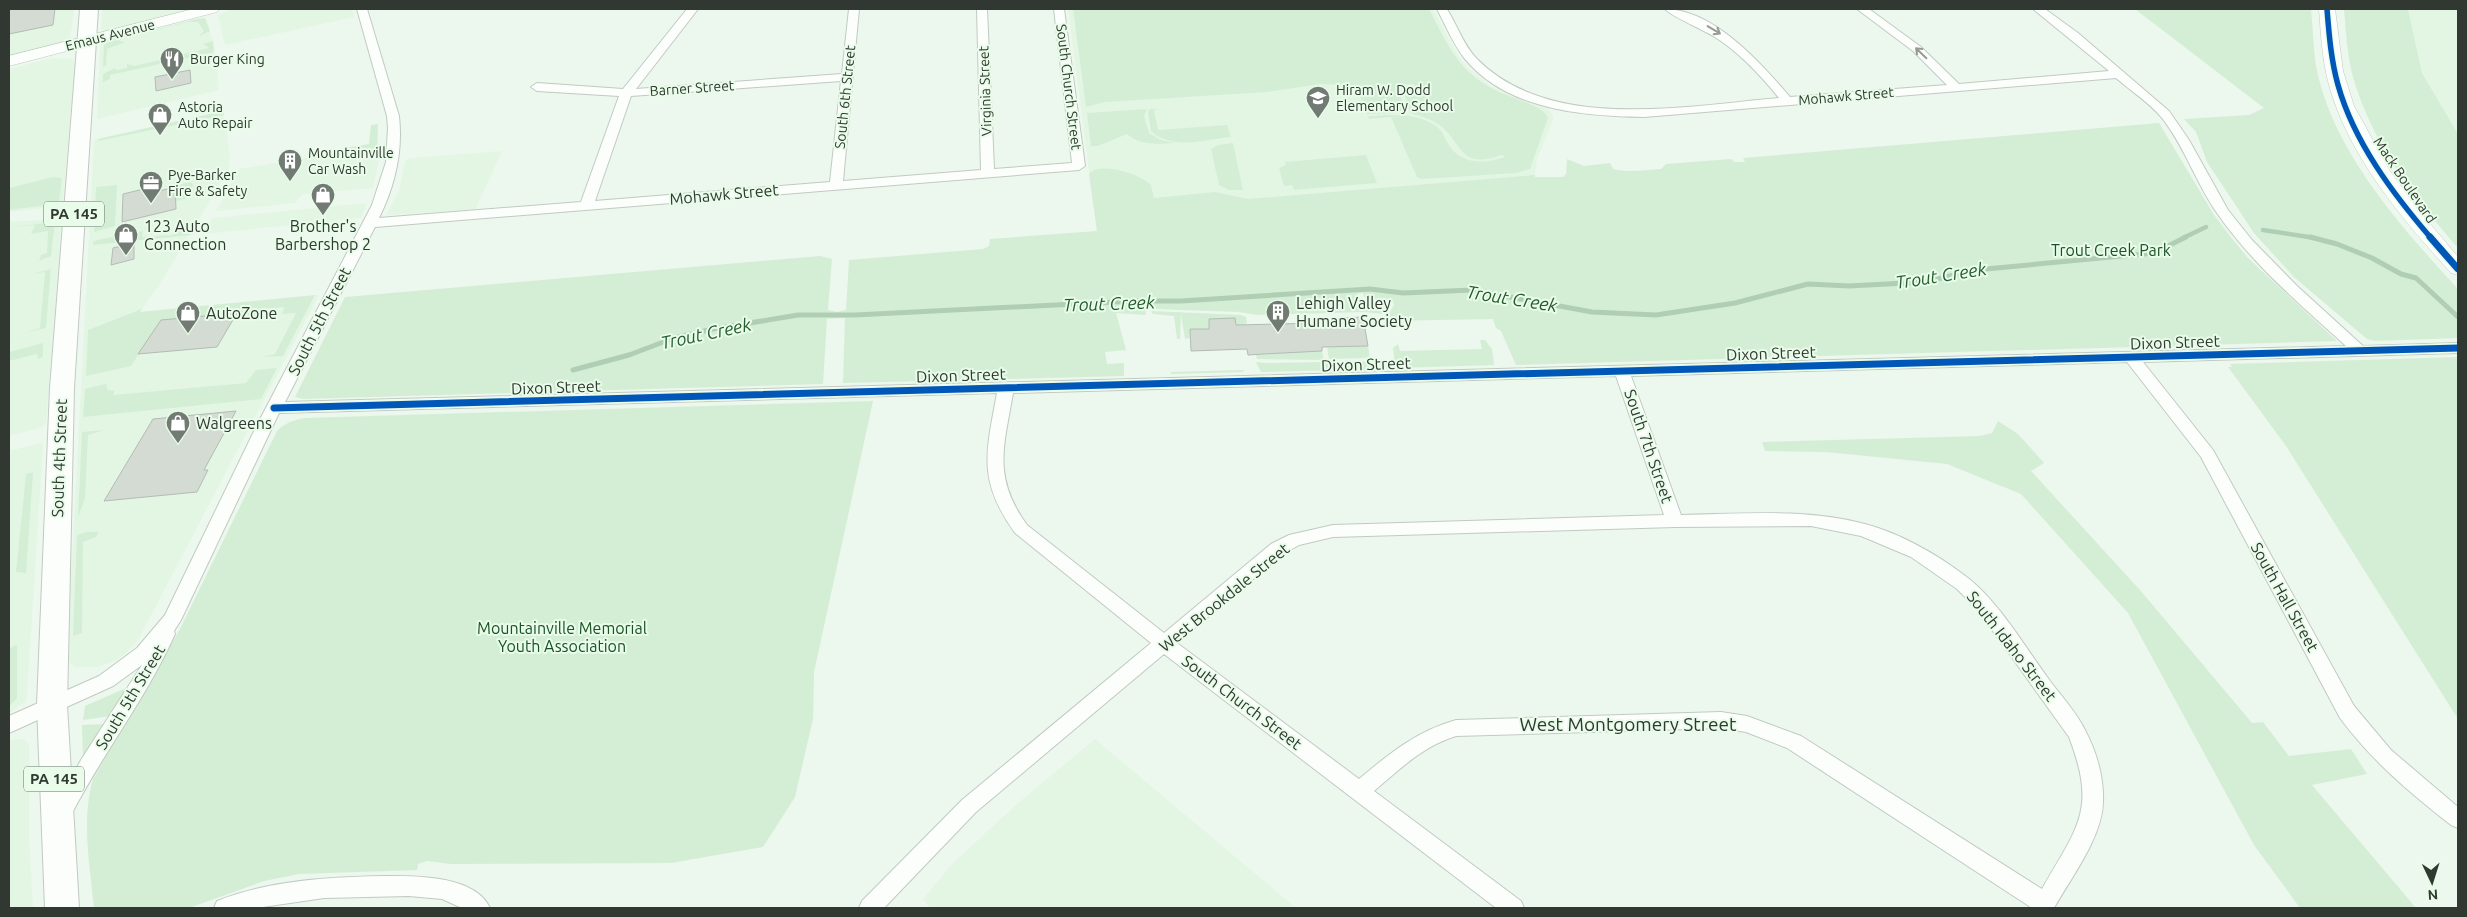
<svg xmlns="http://www.w3.org/2000/svg" width="2467" height="917" font-family="Ubuntu,sans-serif">
	<style>
		.built { fill: #e3f6e4 }
		.green { fill: #d4eed5 }
		.lines { fill: none; stroke-linecap: round; stroke-linejoin: round }
		.stream-far1 { stroke: #b0ceb3; stroke-width: 4.5 }
		.stream { stroke: #b0ceb3; stroke-width: 5 }
		.building { fill: #d3dbd3; stroke: #b3bcb4 }
		.minor-casing { stroke: #c1cac2; stroke-width: 2 }
		.secondary-casing { stroke: #c1cac2; stroke-width: 1 }
		.primary-casing { stroke: #c1cac2; stroke-width: 2 }
		.minor { fill: #fcfefc; fill-rule: evenodd }
		.secondary { fill: #fcfefc; fill-rule: evenodd }
		.primary { fill: #fcfefc; fill-rule: evenodd }
		.cycleway-far1-casing { stroke: #e8fce9; stroke-width: 8 }
		.cycleway-casing { stroke: #e8fce9; stroke-width: 10 }
		.cycleway-far1 { stroke: #0057b8; stroke-width: 5.5 }
		.cycleway { stroke: #0057b8; stroke-width: 7 }
		.oneway { stroke: #969b96 }
		.labels { text-anchor: middle; stroke-width: 4; stroke-linejoin: round; paint-order: stroke }
		.far-street-label { font-size: 14px; fill: #303831; stroke: #e8fce9 }
		.far-poi-label { font-size: 14px; fill: #303831; stroke: #e8fce9; text-anchor: start }
		.shield { fill: #e8fce9; stroke: #677368; stroke-width: 1 }
		.shield-label { font-size: 15px; font-weight: bold; fill: #303831 }
		.street-label { font-size: 16px; fill: #303831; stroke: #e8fce9 }
		.poi-label { font-size: 16px; fill: #303831; stroke: #e8fce9; text-anchor: start }
		.park-label { font-size: 16px; fill: #1a5224; stroke: #e8fce9 }
		.water-label { font-size: 18px; font-style: italic; fill: #255c2e; stroke: #e8fce9 }
		.near-street-label { font-size: 19px; fill: #303831; stroke: #e8fce9 }
	</style>
	<rect width="100%" height="100%" fill="#ecf7ed"/>
	<path class="built" d="M9,9H74L70,39L62,44L9,57Z
		M102,9H198L107,31L101,29Z
		M231,9H352L354,17L225,45L218,15Z
		M1068,9H1433L1459,57L1468,68L1490,85L1548,109L1553,115V120L1537,159L1533,187L1097,231Z
		M2408,9H2458V134L2422,73Z
		M197,18H205L213,41L219,90L97,119L100,45L113,39Z
		M70,58L75,63L63,201L54,207L9,212V69L48,59Z
		M223,111L230,156L229,169L161,282L140,312L319,295L138,640L124,655L114,661L98,667H75L69,662L67,654L94,140Z
		M382,145L373,188L303,194L295,203L216,211L239,169Z
		M502,151L475,210L386,215L399,190L405,162L409,158Z
		M367,203L361,218L203,234L212,218Z
		M55,219L62,223L46,423L43,427L9,436V222Z
		M40,443L43,444L27,695L26,701L9,713V451Z
		M24,739L29,744V838L33,908H9V740Z
		M1095,739L1296,908H930L923,899L951,865L1018,803Z"/>
	<path class="green" d="M1073,9H1429C1449,47 1458,72 1499,92C1510,97 1546,107 1548,118L1530,169L1516,173L1422,179L1417,177L1391,117L1369,119L1368,116C1390,115 1416,112 1436,126C1442,130 1445,139 1449,145C1461,165 1486,164 1505,157L1502,155C1460,169 1465,148 1442,127C1434,120 1421,116 1410,113L1403,89L1415,87L1414,84L1402,85L1398,90L1407,113L1367,114L1356,86L1321,84L1267,92L1105,102L1086,107Z
		M2135,9H2311C2313,28 2313,47 2316,66C2332,151 2402,228 2458,289V338L2375,341L2367,339L2294,277L2254,233L2207,162L2196,132L2184,119L2249,115L2264,108Z
		M2344,9H2408L2422,73L2458,134V248C2414,197 2372,143 2353,77C2347,55 2346,31 2344,9Z
		M205,18L210,31L198,37L204,31L198,22H188L122,39L119,41L126,42L107,49L106,65L103,67L104,45L109,42L197,19Z
		M213,41L214,52L110,75V79L103,82V74L115,68L116,70L127,68V64L135,66L209,48L203,44Z
		M1147,109L1144,116L1149,133L1161,140L1176,143C1158,144 1141,146 1127,134L1098,146H1091L1087,113Z
		M1150,109H1161L1154,110L1158,130L1227,125L1231,137C1208,139 1172,151 1151,131L1148,112Z
		M223,111L224,115L98,141V139Z
		M2159,123L2214,215L2230,236L2248,258L2337,341L1516,365L1501,331L1496,328L1493,319L1384,321L1383,319L1387,317L1394,305L1393,302L1364,297L1363,293L1357,294L1362,302L1388,304L1383,314L1364,312L1257,315L1239,312L1153,309V304L1145,305L1146,315L1116,313L1126,350L1105,352L1107,364L1124,363V376L843,383L845,318L827,319L823,384L303,399L295,397L345,297L820,256L832,259L828,310L837,312L846,310L849,260L983,249L989,246L990,239L1097,231L1089,174C1100,161 1140,174 1151,185L1154,198L1215,192L1248,199L1535,175V177H1563L1566,174L1567,159L1584,166L1610,163L1613,169C1628,173 1646,170 1661,169L1666,164L1731,159L1735,162H1745L1743,158Z
		M378,124L377,155L329,159L328,151L369,144L371,125Z
		M1233,143L1243,190H1229L1219,185L1211,149L1218,145Z
		M1366,155L1377,183L1294,190L1292,185L1284,186L1279,168L1286,165L1285,162Z
		M53,177L62,178L59,202L56,204L9,210V188Z
		M191,182L193,185L186,199L176,201L175,187L167,189V187Z
		M117,185L115,226L94,232L96,187Z
		M55,222L51,256L39,261L41,255L47,253L48,231L31,234L35,225L9,227Z
		M198,222L190,235L93,245V242L97,240L143,231L142,237L173,235L180,228L192,227L195,224L184,225Z
		M51,269L46,328L24,333L40,328L45,272L32,274Z
		M315,295L283,356L262,357L275,354L296,313L282,314L284,307L262,309L259,315L239,316L240,313H237L161,320L131,366L86,376L88,330L142,309L140,312Z
		M1151,311L1241,315L1246,317L1247,323L1236,328L1235,318L1209,319V329H1190V338L1185,339L1181,314L1180,339H1177L1174,316L1153,314Z
		M1480,340H1485L1492,349L1494,365L1398,368L1395,365L1393,348L1398,344L1400,351L1482,349Z
		M43,343V357L38,359L37,354L9,361V352Z
		M1368,346L1370,358L1329,359L1327,347Z
		M1322,351L1324,360L1257,359L1256,355L1263,353Z
		M2458,357V719L2286,446L2228,367H2232L2230,364Z
		M1377,361V369L1261,372L1256,362L1267,363Z
		M277,368L261,399L83,417L85,389L106,384L108,390L115,391L113,395L246,383L256,370Z
		M1244,370L1243,372L1171,374V372Z
		M873,401L814,672L813,719L795,797L763,847L671,863L451,864L427,861L418,864L417,870L299,874L264,881L189,908H94C90,865 81,821 93,779L180,629L277,431C285,423 293,420 305,418Z
		M1998,421L2018,434L2044,463L2031,471L2140,590L2252,723L2263,722L2289,756L2351,749L2367,774L2312,785L2416,908H2300L2254,845L2128,613L2021,494L1947,464L1826,452L1765,451L1762,442L1980,436L1992,433Z
		M104,430L88,435L85,499L78,517L82,432Z
		M33,472L26,573L16,572L26,474Z
		M86,532H99L96,537L83,542L82,633L73,636L77,535Z
		M17,645V698L9,707V648Z
		M126,688V691L111,716L83,720L85,706Z
		M105,724L83,758L82,725Z"/>
	<g class="lines">
		<path class="stream-far1" d="M2263,230L2315,238
			M2183,238L2206,227"/>
		<path class="stream" d="M2310,237L2337,244L2372,258L2401,274L2416,278L2458,317
			M573,370L629,355L674,338L713,329L798,315H855L1134,301H1181L1370,289L1403,293L1472,290L1592,312L1656,315L1735,303L1808,284L1849,286L1925,282L1975,270L2154,253L2186,237"/>
	</g>
	<path class="building" d="M9,9H55L53,25L9,34Z
		M190,70L191,83L156,91L155,77Z
		M156,186L159,191L175,187L176,209L122,222L123,194Z
		M134,243V259L111,265L113,248Z
		M237,313L217,347L138,354L161,320Z
		M1363,317L1368,346L1322,347V351L1263,354L1248,355L1247,349L1191,351L1190,329H1209V319L1235,318L1236,325L1318,323L1317,319Z
		M236,411L204,470H208L197,492L104,501L153,419Z"/>
	<g class="lines">
		<defs>
			<path id="minor" d="M357,9H367L399,116C403,152 395,186 379,218L581,202L619,96L537,91L531,87L537,83L623,89L687,9H698L636,89L842,74L849,9H859L843,181L981,170L977,9H987L994,169L1072,163L1054,9H1064L1085,166L1079,170L375,227L285,402L2346,346C2301,305 2252,264 2217,213C2196,183 2185,147 2162,118C2150,103 2131,91 2116,78L1644,117C1583,116 1507,110 1465,59C1453,44 1446,26 1437,9H1447C1457,25 1463,44 1476,58C1549,133 1685,106 1779,98C1761,76 1742,55 1718,39C1707,31 1670,16 1665,9C1713,9 1761,63 1790,97L1947,85L1913,51L1857,9H1869L1921,47L1959,84L2109,71L2033,9H2045L2078,33L2169,111L2189,140L2228,210L2252,240L2297,286L2363,346L2458,343V353L2143,362L2213,450L2354,706L2391,750L2458,807V828L2451,825C2410,793 2371,760 2340,718L2201,457L2127,362L1631,376L1681,515C1742,514 1806,508 1865,524C1902,534 1938,555 1968,578C1999,602 2027,650 2050,681C2062,697 2077,713 2085,730C2097,753 2104,777 2103,803C2102,837 2071,878 2054,908H2032L1787,748L1746,732L1721,728L1456,736C1423,746 1400,769 1374,791L1521,901L1524,908H1496L1164,654L976,812L884,908H859L862,901L962,800L1151,643L1015,533C977,480 986,453 997,393L279,413L181,620L174,631L175,634C146,699 102,754 70,817L63,820L56,817L53,811L81,760L142,665L113,686L9,733V716L99,676L137,648L165,615L257,425L372,205L386,162L388,128L387,116ZM841,81L830,182L595,201L631,96ZM1616,376L1664,515L1333,525L1289,535L1271,544L1164,633L1027,525C992,477 1004,446 1013,393ZM1811,526L1861,536L1911,557L1957,589L1977,609L2069,737C2097,810 2078,826 2042,889L1801,736L1747,716L1721,712L1456,720C1417,731 1390,753 1359,779L1177,643L1283,554L1299,545L1333,537L1675,527Z
				M385,876C415,876 475,875 490,908H462L442,899L409,896L324,898L256,908H214L217,901C271,880 328,877 385,876Z"/>
			<path id="secondary" d="M193,9H219L217,12L9,66V56Z
				M2319,9H2335L2343,71L2354,106L2390,171L2417,208L2458,257V275L2451,273C2402,219 2349,157 2329,85C2322,60 2321,34 2319,9Z"/>
			<path id="primary" d="M80,9H98L74,388L67,705L79,908H45L37,705L50,388Z"/>
		</defs>
		<use href="#minor" class="minor-casing"/>
		<use href="#secondary" class="secondary-casing"/>
		<use href="#primary" class="primary-casing"/>
		<use href="#minor" class="minor"/>
		<use href="#secondary" class="secondary"/>
		<use href="#primary" class="primary"/>
		<defs>
			<path id="cycleway-far1" d="M2327,9C2329,34 2331,60 2338,85C2354,142 2393,194 2431,238"/>
			<path id="cycleway" d="M2430,237L2458,269
				M274,408L2458,348"/>
		</defs>
		<use href="#cycleway-far1" class="cycleway-far1-casing"/>
		<use href="#cycleway" class="cycleway-casing"/>
		<use href="#cycleway-far1" class="cycleway-far1"/>
		<use href="#cycleway" class="cycleway"/>
	</g>
	<defs><path id="oneway-shaft" d="M-6 0H5M1.5-3L5.5 0L1.5 3" fill="none" stroke-width="1.6" stroke-linecap="round" stroke-linejoin="round" transform="scale(1.25)"/></defs>
	<g class="oneway">
		<use href="#oneway-shaft" transform="translate(1714 30) rotate(31)"/>
		<use href="#oneway-shaft" transform="translate(1921 53) rotate(-136)"/>
	</g>
	<defs>
		<symbol id="restaurant-pin" viewBox="-11 -11 22 30"><path d="M0 17L-7.5 6A9.5 9.5 0 1 1 7.5 6Z" fill="#727b73" stroke="#e8fce9"/><path d="M-5-6h1v4h1v-4h1v4h1v-4h1v5L-1.5 .5V6h-2V.5L-5-1ZM5-6V6H3V1.5H1.5Q1.5-4 5-6Z" fill="#fff"/></symbol>
		<symbol id="school-pin" viewBox="-11 -11 22 30"><path d="M0 17L-7.5 6A9.5 9.5 0 1 1 7.5 6Z" fill="#727b73" stroke="#e8fce9"/><path d="M0-5L7-2L0 1L-7-2ZM-4 1L0 2.5L4 1V4Q0 6-4 4Z" fill="#fff"/></symbol>
		<symbol id="shop-pin" viewBox="-11 -11 22 30"><path d="M0 17L-7.5 6A9.5 9.5 0 1 1 7.5 6Z" fill="#727b73" stroke="#e8fce9"/><path d="M-5-2.5h2.3a2.7 3.5 0 0 1 5.4 0H5L5.5 6h-11ZM-1.5-2.5h3a1.5 2.3 0 0 0-3 0Z" fill="#fff"/></symbol>
		<symbol id="building-pin" viewBox="-11 -11 22 30"><path d="M0 17L-7.5 6A9.5 9.5 0 1 1 7.5 6Z" fill="#727b73" stroke="#e8fce9"/><path d="M-4-6H4V6H1V3H-1V6H-4ZM-2.5-4.3h1.7v1.8h-1.7ZM.8-4.3h1.7v1.8H.8ZM-2.5-1h1.7V.8h-1.7ZM.8-1h1.7V.8H.8Z" fill="#fff"/></symbol>
		<symbol id="office-pin" viewBox="-11 -11 22 30"><path d="M0 17L-7.5 6A9.5 9.5 0 1 1 7.5 6Z" fill="#727b73" stroke="#e8fce9"/><path d="M-6-3h4V-5.5h4V-3h4V5H-6ZM-1-4.5V-3h2v-1.5ZM-6 0V1H6V0Z" fill="#fff"/></symbol>
	</defs>
	<g fill-rule="evenodd">
		<use href="#restaurant-pin" x="158" y="45" width="28" height="38"/>
		<use href="#school-pin" x="1304" y="84" width="28" height="38"/>
		<use href="#shop-pin" x="146" y="101" width="28" height="38"/>
		<use href="#building-pin" x="276" y="147" width="28" height="38"/>
		<use href="#office-pin" x="137" y="169" width="28" height="38"/>
		<use href="#shop-pin" x="309" y="181" width="28" height="38"/>
		<use href="#shop-pin" x="112" y="221" width="28" height="38"/>
		<use href="#building-pin" x="1264" y="298" width="28" height="38"/>
		<use href="#shop-pin" x="174" y="299" width="28" height="38"/>
		<use href="#shop-pin" x="164" y="409" width="28" height="38"/>
	</g>
	<g class="labels">
		<g class="far-street-label">
			<text transform="translate(110 35) rotate(-14)" y="5">Emaus Avenue</text>
			<text transform="translate(1069 87) rotate(83)" y="5">South Church Street</text>
			<text transform="translate(692 88) rotate(-4)" y="5">Barner Street</text>
			<text transform="translate(985 91) rotate(-92)" y="5">Virginia Street</text>
			<text transform="translate(1846 96) rotate(-5)" y="5">Mohawk Street</text>
			<text transform="translate(845 97) rotate(-84)" y="5">South 6th Street</text>
			<text transform="translate(2405 180) rotate(56)" y="5">Mack Boulevard</text>
		</g>
		<g class="far-poi-label">
			<text x="190" y="64">Burger King</text>
			<text x="1336" y="95">Hiram W. Dodd<tspan x="1336" dy="16">Elementary School</tspan></text>
			<text x="178" y="112">Astoria<tspan x="178" dy="16">Auto Repair</tspan></text>
			<text x="308" y="158">Mountainville<tspan x="308" dy="16">Car Wash</tspan></text>
			<text x="168" y="180">Pye-Barker<tspan x="168" dy="16">Fire &amp; Safety</tspan></text>
		</g>
		<g class="shield">
			<rect x="44" y="201.5" width="60" height="25" rx="4"/>
			<rect x="24" y="766.5" width="60" height="25" rx="4"/>
		</g>
		<g class="shield-label">
			<text x="74" y="219">PA 145</text>
			<text x="54" y="784">PA 145</text>
		</g>
		<g class="street-label">
			<text transform="translate(724 194) rotate(-5)" y="6">Mohawk Street</text>
			<text transform="translate(319 321) rotate(-63)" y="6">South 5th Street</text>
			<text transform="translate(2175 342) rotate(-2)" y="6">Dixon Street</text>
			<text transform="translate(1771 353) rotate(-2)" y="6">Dixon Street</text>
			<text transform="translate(1366 364) rotate(-2)" y="6">Dixon Street</text>
			<text transform="translate(961 375) rotate(-2)" y="6">Dixon Street</text>
			<text transform="translate(556 387) rotate(-2)" y="6">Dixon Street</text>
			<text transform="translate(1649 446) rotate(71)" y="6">South 7th Street</text>
			<text transform="translate(59 458) rotate(-88)" y="6">South 4th Street</text>
			<text transform="translate(1224 597) rotate(-39)" y="6">West Brookdale Street</text>
			<text transform="translate(2285 597) rotate(61)" y="6">South Hall Street</text>
			<text transform="translate(2012 646) rotate(52)" y="6">South Idaho Street</text>
			<text transform="translate(130 697) rotate(-59)" y="6">South 5th Street</text>
			<text transform="translate(1242 702) rotate(37)" y="6">South Church Street</text>
		</g>
		<g class="poi-label">
			<text x="144" y="232">123 Auto<tspan x="144" dy="18">Connection</tspan></text>
			<text x="323" y="232" text-anchor="middle">Brother's<tspan x="323" dy="18">Barbershop 2</tspan></text>
			<text x="1296" y="309">Lehigh Valley<tspan x="1296" dy="18">Humane Society</tspan></text>
			<text x="206" y="319">AutoZone</text>
			<text x="196" y="429">Walgreens</text>
		</g>
		<g class="park-label">
			<text x="2111" y="256">Trout Creek Park</text>
			<text x="562" y="634">Mountainville Memorial<tspan x="562" dy="18">Youth Association</tspan></text>
		</g>
		<g class="water-label">
			<text transform="translate(1941 276) rotate(-9)" y="6">Trout Creek</text>
			<text transform="translate(1512 299) rotate(9)" y="6">Trout Creek</text>
			<text transform="translate(1109 304) rotate(-2)" y="6">Trout Creek</text>
			<text transform="translate(706 334) rotate(-12)" y="6">Trout Creek</text>
		</g>
		<g class="near-street-label">
			<text x="1628" y="731">West Montgomery Street</text>
		</g>
	</g>
	<rect width="2467" height="917" fill="none" stroke="#303831" stroke-width="20"/>
	<g transform="translate(2432 882) rotate(176)" stroke="#e8fce9" stroke-width="4" paint-order="stroke">
	<path d="M0-4L9 19L0 12L-9 19Z" fill="#303831"/>
	<text y="-8" font-size="14" font-weight="bold" text-anchor="middle" fill="#303831">N</text>
	</g>
</svg>
